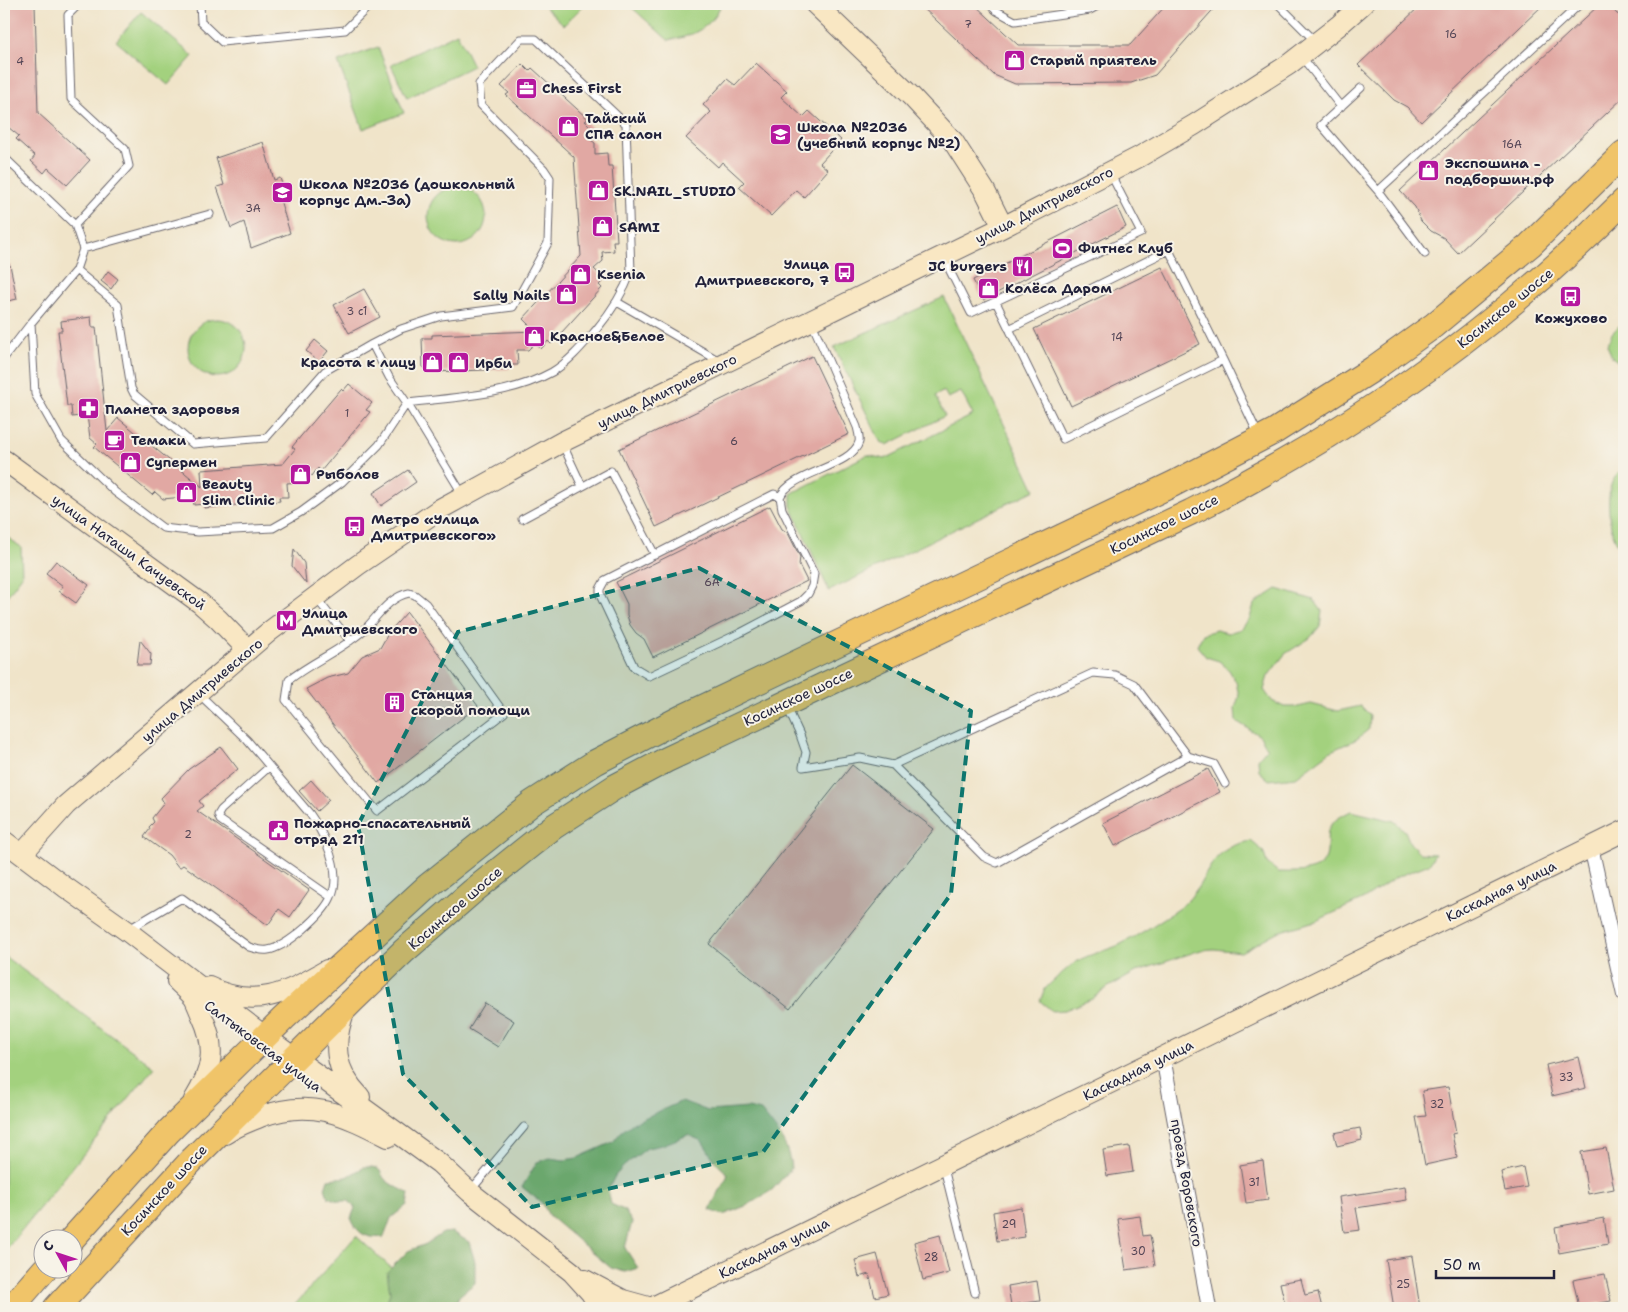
<svg xmlns="http://www.w3.org/2000/svg" width="1628" height="1312" font-family="'Shantell Sans',sans-serif">
	<style>
		.green { fill: #a3d17e; stroke: #627a5c }
		.forest { fill: #82b36d; stroke: #526a54 }
		.building { fill: #e1a8a3 }
		.lines { fill: none; stroke-linecap: round; stroke-linejoin: round }
		.lane-casing { stroke: #6a666d; stroke-width: 9 }
		.street-casing { stroke: #6a666d; stroke-width: 16 }
		.secondary-casing { stroke: #6a666d; stroke-width: 22 }
		.highway-casing { stroke: #6a666d; stroke-width: 27 }
		.lane { stroke: #fff; stroke-width: 7 }
		.street { stroke: #fff; stroke-width: 14 }
		.secondary { stroke: #f9e7c3; stroke-width: 20 }
		.highway { stroke: #f0c469; stroke-width: 25 }
		.marked { fill: #0f766e; fill-opacity: 0.2; stroke: #0f766e; stroke-width: 4; stroke-dasharray: 10 6; stroke-linejoin: round }
		.labels { text-anchor: middle; stroke-width: 4; stroke-linejoin: round; paint-order: stroke }
		.number-label { font-size: 11px; fill: #524455 }
		.poi-label { font-size: 14px; font-weight: bold; fill: #22223b; stroke: #f7f3e8; text-anchor: start }
		.street-label { font-size: 14px; fill: #22223b; stroke: #f7f3e8 }
	</style>
	<rect width="100%" height="100%" fill="#f7f3e8"/>
	<filter id="ink" filterUnits="userSpaceOnUse"><feTurbulence type="fractalNoise" baseFrequency=".02" numOctaves="2"/><feDisplacementMap in="SourceGraphic" scale="10" xChannelSelector="R" yChannelSelector="G"/><feConvolveMatrix kernelMatrix="1 2 1 2 8 2 1 2 1" color-interpolation-filters="sRGB"/></filter>
	<filter id="wash" filterUnits="userSpaceOnUse"><feTurbulence type="fractalNoise" baseFrequency=".0096" numOctaves="4" result="noise"/><feDisplacementMap in="SourceGraphic" scale="20" xChannelSelector="R" yChannelSelector="G"/><feGaussianBlur stdDeviation="1.12" result="paint"/><feColorMatrix in="noise" values="0 0 0 0 0 0 0 0 0 0 0 0 0 0 0 0 0 1.4 0 .05"/><feComposite in="paint" operator="in"/></filter>
	<g filter="url(#wash)">
		<rect width="100%" height="100%" fill="#f0e4c9"/>
		<path class="green" d="M542,4H585L564,25Z
			M628,4H721C713,27 690,38 668,40Z
			M141,12L193,56L168,85L116,41Z
			M457,33L473,66L407,98L391,65Z
			M378,47L404,113L363,129L338,62Z
			M428 216a29 29 0 1 1 58 0a29 29 0 1 1-58 0Z
			M944,297L1035,490L829,591L791,506V494L796,491L867,455L885,459L973,415L961,392L948,398L944,391L935,396L945,416L887,445L881,443L834,347Z
			M188 348a29 29 0 1 1 58 0a29 29 0 1 1-58 0Z
			M1622,323H1624V366L1612,357L1607,345L1612,333Z
			M1624,466V551C1609,542 1606,501 1611,485C1613,478 1620,472 1624,466Z
			M4,535L21,547L22,576L4,600Z
			M1277,589L1314,600L1322,611L1320,626L1310,638L1285,654L1268,676L1264,690L1272,701L1284,707H1298L1311,704L1338,711L1361,706L1370,715L1369,729L1357,739L1331,751L1296,777L1269,780L1259,771L1258,759L1267,748L1260,736L1236,721L1235,708L1239,696L1236,682L1229,670L1219,661L1206,657L1197,646L1203,634L1216,630L1228,633L1241,629L1250,618L1254,604Z
			M1351,811L1394,821L1405,831L1410,843L1420,853L1435,854L1429,864L1397,877L1364,899L1316,921L1277,932L1241,952L1214,949L1201,950L1138,971L1103,990L1092,999L1065,1010L1052,1011L1040,1001C1042,997 1043,991 1046,988C1051,982 1072,964 1078,961C1091,953 1107,951 1121,944C1141,934 1160,921 1179,908C1211,885 1203,848 1251,841L1263,851L1267,863L1278,872C1294,872 1325,875 1327,852C1328,845 1326,834 1329,828C1333,820 1343,815 1351,811Z
			M4,956L154,1067L4,1252Z
			M356,1236L430,1303L425,1308H292Z"/>
		<path class="forest" d="M682,1101L708,1111L748,1108L761,1111C776,1130 789,1143 791,1169L772,1190L748,1205L723,1215L710,1210C715,1196 723,1188 728,1174L717,1164L702,1141L688,1135L662,1145L647,1148L624,1166L615,1176L608,1190L611,1204L624,1210L632,1222L625,1248L638,1268L625,1272L611,1268L549,1216L543,1204L522,1187L537,1162L550,1158L564,1160L577,1158L613,1142L621,1132L633,1123Z
			M364,1167C386,1166 377,1174 388,1182C395,1187 402,1189 409,1194L407,1205L391,1218L384,1237C367,1239 357,1234 351,1218L355,1208L349,1201H338L328,1197L325,1188L328,1179L347,1177Z
			M452,1232L469,1242L475,1262V1283L459,1296L454,1308H384L390,1293L387,1272L408,1251L426,1244L443,1233Z"/>
		<g id="blocks">
			<path class="building" d="M4,4H35L38,113L90,160L67,185L48,168L44,173L31,161L35,156L16,139L19,136L8,127V112H4Z
				M919,4H974L1018,45H1130L1167,4H1218L1155,75L1131,83L1015,84L994,75Z
				M1422,4H1544L1421,122L1407,107L1394,100L1358,65Z
				M1600,4H1608L1617,14L1624,16V97L1458,253L1444,238L1431,231L1421,221L1415,207L1400,191Z
				M756,63L787,91L781,97L803,117L809,111L841,140L820,163L828,170L804,197L796,190L771,216L739,187L744,182L722,162L718,167L686,138L711,112L703,105L727,79L735,85Z
				M522,64L529,71L532,68L588,119L585,121L594,130L587,137L595,143V154L607,153L608,166H612L617,241H613L614,251L602,252L603,261L594,269L605,279L599,285L602,288L551,344L548,341L541,349L535,343L528,350H517L518,365H509V369L433,372V368H423L422,338H432V335L535,331L523,319L581,256L574,157L506,95L509,93L501,86Z
				M263,142L274,180L280,178L284,190L278,193L290,233L251,248L244,222L231,228L217,187L224,185L216,158Z
				M1117,207L1126,227L983,300L973,280Z
				M4,265H10L17,299L4,302Z
				M1162,267L1200,344L1071,406L1034,329Z
				M108,271L118,279L111,289L101,281Z
				M364,289L380,317L349,333L334,305Z
				M91,317L92,327H96L107,431L118,418L202,487L201,470L283,464L295,449L292,447L301,436L341,389L343,391L349,384L372,403L366,410L370,412L321,471L318,468L312,476L307,472L298,482L287,483L288,497H279L280,501L204,508V504L194,505L193,496L163,499L155,492L152,495L94,447L97,444L90,438L87,415L72,417L71,406H67L58,331H62L61,321Z
				M315,340L328,351L319,362L306,351Z
				M812,356L849,434L656,527L619,449Z
				M408,470L416,482L381,506L373,493Z
				M770,506L782,529L788,533L800,557L799,565L807,581L653,657L644,639L636,633L630,625L627,615V604L616,582Z
				M294,549L304,563L306,584L292,566Z
				M56,561L89,585L76,603L59,591L63,586L46,573Z
				M407,612L478,706L378,783L306,689L327,678L348,673L362,656L380,648L389,632Z
				M140,640L151,654L150,665H137Z
				M221,747L238,769L199,801L203,806L197,811L309,890L290,917L279,909L268,925L183,865L179,868L169,855L144,837L150,829L149,827L154,822L152,818L164,803L161,798L189,769Z
				M852,765L934,829L790,1009L709,944Z
				M1208,769L1220,792L1115,846L1103,823Z
				M311,780L329,800L317,811L299,791Z
				M485,1003L514,1021L498,1047L469,1029Z
				M1579,1057L1586,1088L1552,1096L1546,1065Z
				M1448,1087L1456,1133L1452,1134L1457,1158L1425,1165L1416,1117L1426,1116L1422,1091Z
				M1360,1128L1362,1140L1337,1146L1334,1133Z
				M1129,1146L1133,1172L1107,1176L1103,1150Z
				M1606,1148L1614,1189L1588,1194L1581,1152Z
				M1263,1161L1268,1200L1246,1203L1240,1165Z
				M1523,1167L1527,1187L1505,1191L1501,1172Z
				M1405,1187L1407,1200L1356,1208L1360,1230L1344,1232L1339,1197Z
				M1021,1207L1025,1237L997,1241L993,1212Z
				M1140,1216L1143,1236L1150,1235L1155,1266L1126,1270L1118,1219Z
				M1604,1218L1608,1244L1559,1253L1555,1227Z
				M940,1235L949,1273L923,1280L914,1242Z
				M877,1254L888,1294L875,1297L869,1274L859,1277L855,1260Z
				M1412,1256L1420,1308H1394L1386,1260Z
				M1605,1274L1611,1301L1579,1307L1573,1280Z
				M1301,1279L1305,1295L1318,1292L1322,1308H1286L1280,1283Z
				M1037,1281L1040,1301L1011,1305L1008,1286Z"/>
		</g>
	</g>
	<g filter="url(#ink)">
		<use href="#blocks" fill-opacity="0" stroke="#6a666d" stroke-width="1"/>
		<g class="lines">
			<defs>
				<path id="lane" d="M200,4L201,22L222,42L345,30L371,4
					M989,4L997,11L1015,21L1090,10L1101,4
					M1278,4L1315,41
					M1301,56L1341,107
					M1361,88L1321,125L1378,191L1425,254
					M4,157L75,225L83,249L76,270L31,323L4,358
					M1378,191L1580,4
					M75,225L129,166L125,149L71,99L68,15L79,4
					M83,249L210,214
					M944,259L971,313L1141,233L1110,173
					M617,302L721,362
					M996,302L1063,439L1223,360L1258,434
					M31,323L35,394L61,440L115,492L163,528L198,532L273,528L301,512L342,482L379,445L407,403L389,377L372,344L325,371L266,438L193,444L134,394L131,388L118,305L76,270
					M1009,329L1169,250L1223,360
					M372,344L401,329L441,316L513,307L548,243L550,178L544,169L481,105L479,84L521,39H536L626,124L631,272C623,294 611,312 596,330C583,345 569,362 552,372C509,396 454,397 407,403L463,495
					M562,443L582,486
					M780,497L774,494L605,580L600,589V595L634,667L649,676L740,633L801,601L808,594L812,586L814,574L782,509L780,497C791,472 852,467 859,442C860,437 858,431 857,427L812,323
					M522,519L611,471L655,555
					M409,593L415,595L426,604L504,713L377,811L286,700L289,680C313,661 342,650 364,630C378,616 389,597 409,593Z
					M317,599L350,641
					M787,707L800,735L806,752L803,767L860,758L893,765L1093,673L1115,675L1134,684L1188,756L997,863L984,857L893,765
					M1188,756L1214,764L1225,784
					M269,767L221,810L218,815L220,820L331,897
					M129,929L182,898L249,947C255,949 261,951 268,950C287,947 324,914 331,897C334,891 335,884 335,878C335,858 322,831 310,814L247,740L200,695
					M944,1168L975,1293
					M471,1190L524,1127"/>
				<path id="street" d="M1591,847L1624,995
					M1163,1057L1209,1308"/>
				<path id="secondary" d="M815,4L911,96L953,141L985,191L1003,227
					M4,460L200,603L218,619L248,650
					M4,841L65,887L127,931L264,1036L439,1163L470,1192L572,1272L591,1293L599,1308
					M22,854L66,805L270,631L358,565L440,509L562,442L1003,227L1139,157L1194,125L1288,65L1338,26L1363,4
					M177,981C183,987 189,992 194,998C197,1003 199,1010 202,1016C217,1048 212,1071 194,1100
					M209,987C255,1010 287,993 327,970
					M346,1007C332,1043 333,1069 360,1097
					M225,1134C236,1126 248,1122 260,1117C310,1098 344,1114 388,1137
					M585,1280L623,1300L652,1308
					M651,1308L1624,831"/>
				<path id="highway" d="M71,1240L169,1131L284,1018L428,886L532,803L596,762L681,718L1173,484L1275,431L1373,369L1433,326L1530,245L1624,153
					M11,1308L44,1270
					M56,1308L194,1158L352,1001L404,951L473,891L553,827L615,787L666,760L1191,512C1351,432 1498,328 1624,201"/>
			</defs>
			<use href="#lane" class="lane-casing"/>
			<use href="#street" class="street-casing"/>
			<use href="#secondary" class="secondary-casing"/>
			<use href="#highway" class="highway-casing"/>
			<use href="#lane" class="lane"/>
			<use href="#street" class="street"/>
			<use href="#secondary" class="secondary"/>
			<use href="#highway" class="highway"/>
		</g>
	</g>
	<path class="marked" d="M699,568L971,711L951,894L763,1152L532,1207L403,1074L358,825L458,632Z"/>
	<defs>
		<symbol id="shop-square" viewBox="-11 -11 22 22"><rect x="-9" y="-9" width="18" height="18" rx="4" fill="#b5179e" stroke="#f7f3e8"/><path d="M-5-2.5h2.3a2.7 3.5 0 0 1 5.4 0H5L5.5 6h-11ZM-1.5-2.5h3a1.5 2.3 0 0 0-3 0Z" fill="#fff"/></symbol>
		<symbol id="office-square" viewBox="-11 -11 22 22"><rect x="-9" y="-9" width="18" height="18" rx="4" fill="#b5179e" stroke="#f7f3e8"/><path d="M-6-3h4V-5.5h4V-3h4V5H-6ZM-1-4.5V-3h2v-1.5ZM-6 0V1H6V0Z" fill="#fff"/></symbol>
		<symbol id="school-square" viewBox="-11 -11 22 22"><rect x="-9" y="-9" width="18" height="18" rx="4" fill="#b5179e" stroke="#f7f3e8"/><path d="M0-5L7-2L0 1L-7-2ZM-4 1L0 2.5L4 1V4Q0 6-4 4Z" fill="#fff"/></symbol>
		<symbol id="stadium-square" viewBox="-11 -11 22 22"><rect x="-9" y="-9" width="18" height="18" rx="4" fill="#b5179e" stroke="#f7f3e8"/><path d="M0-5a6.5 5 0 1 0 0 10a6.5 5 0 1 0 0-10ZM-3.5-1.8h7v3.6h-7Z" fill="#fff"/></symbol>
		<symbol id="restaurant-square" viewBox="-11 -11 22 22"><rect x="-9" y="-9" width="18" height="18" rx="4" fill="#b5179e" stroke="#f7f3e8"/><path d="M-5-6h1v4h1v-4h1v4h1v-4h1v5L-1.5 .5V6h-2V.5L-5-1ZM5-6V6H3V1.5H1.5Q1.5-4 5-6Z" fill="#fff"/></symbol>
		<symbol id="bus-square" viewBox="-11 -11 22 22"><rect x="-9" y="-9" width="18" height="18" rx="4" fill="#b5179e" stroke="#f7f3e8"/><path d="M-5-6H5V4H4V6H2V4H-2V6H-4V4H-5ZM-3.5-4V0h7V-4ZM-3.5 1.2v1.5H-2V1.2ZM2 1.2v1.5H3.5V1.2Z" fill="#fff"/></symbol>
		<symbol id="pharmacy-square" viewBox="-11 -11 22 22"><rect x="-9" y="-9" width="18" height="18" rx="4" fill="#b5179e" stroke="#f7f3e8"/><path d="M-2-6h4v4h4v4h-4v4h-4v-4h-4v-4h4Z" fill="#fff"/></symbol>
		<symbol id="cafe-square" viewBox="-11 -11 22 22"><rect x="-9" y="-9" width="18" height="18" rx="4" fill="#b5179e" stroke="#f7f3e8"/><path d="M-5.5-4.5H6V0H3Q3 3.5 0 3.5H-2.5Q-5.5 3.5-5.5 0ZM3-3.2v2h1.7v-2ZM-6 4.5H4V6H-6Z" fill="#fff"/></symbol>
		<symbol id="metro-square" viewBox="-11 -11 22 22"><rect x="-9" y="-9" width="18" height="18" rx="4" fill="#b5179e" stroke="#f7f3e8"/><path d="M-5.5 5V-5H-3L0 0L3-5H5.5V5H3V-.5L0 4L-3-.5V5Z" fill="#fff"/></symbol>
		<symbol id="building-square" viewBox="-11 -11 22 22"><rect x="-9" y="-9" width="18" height="18" rx="4" fill="#b5179e" stroke="#f7f3e8"/><path d="M-4-6H4V6H1V3H-1V6H-4ZM-2.5-4.3h1.7v1.8h-1.7ZM.8-4.3h1.7v1.8H.8ZM-2.5-1h1.7V.8h-1.7ZM.8-1h1.7V.8H.8Z" fill="#fff"/></symbol>
		<symbol id="civic-square" viewBox="-11 -11 22 22"><rect x="-9" y="-9" width="18" height="18" rx="4" fill="#b5179e" stroke="#f7f3e8"/><path d="M-.6-6.5H3V-4.5H.6V-3L4-1V1h2V6H-6V1h2V-1L-.6-3ZM-1.2 2.5V6h2.4V2.5Z" fill="#fff"/></symbol>
	</defs>
	<g fill-rule="evenodd">
		<use href="#shop-square" x="1002" y="48" width="25" height="25"/>
		<use href="#office-square" x="514" y="76" width="25" height="25"/>
		<use href="#shop-square" x="556" y="114" width="25" height="25"/>
		<use href="#school-square" x="768" y="122" width="25" height="25"/>
		<use href="#shop-square" x="1416" y="158" width="25" height="25"/>
		<use href="#shop-square" x="586" y="178" width="25" height="25"/>
		<use href="#school-square" x="270" y="180" width="25" height="25"/>
		<use href="#shop-square" x="590" y="214" width="25" height="25"/>
		<use href="#stadium-square" x="1050" y="236" width="25" height="25"/>
		<use href="#restaurant-square" x="1010" y="254" width="25" height="25"/>
		<use href="#bus-square" x="832" y="260" width="25" height="25"/>
		<use href="#shop-square" x="568" y="262" width="25" height="25"/>
		<use href="#shop-square" x="976" y="276" width="25" height="25"/>
		<use href="#shop-square" x="554" y="282" width="25" height="25"/>
		<use href="#bus-square" x="1558" y="284" width="25" height="25"/>
		<use href="#shop-square" x="522" y="324" width="25" height="25"/>
		<use href="#shop-square" x="420" y="350" width="25" height="25"/>
		<use href="#shop-square" x="446" y="350" width="25" height="25"/>
		<use href="#pharmacy-square" x="76" y="396" width="25" height="25"/>
		<use href="#cafe-square" x="102" y="428" width="25" height="25"/>
		<use href="#shop-square" x="118" y="450" width="25" height="25"/>
		<use href="#shop-square" x="288" y="462" width="25" height="25"/>
		<use href="#shop-square" x="174" y="480" width="25" height="25"/>
		<use href="#bus-square" x="342" y="514" width="25" height="25"/>
		<use href="#metro-square" x="274" y="608" width="25" height="25"/>
		<use href="#building-square" x="382" y="690" width="25" height="25"/>
		<use href="#civic-square" x="266" y="818" width="25" height="25"/>
	</g>
	<g class="labels">
		<g class="number-label">
			<text x="968" y="28">7</text>
			<text x="1451" y="38">16</text>
			<text x="20" y="65">4</text>
			<text x="1512" y="148">16А</text>
			<text x="253" y="212">3А</text>
			<text x="357" y="315">3 с1</text>
			<text x="1117" y="341">14</text>
			<text x="347" y="417">1</text>
			<text x="734" y="445">6</text>
			<text x="712" y="586">6А</text>
			<text x="188" y="838">2</text>
			<text x="1566" y="1081">33</text>
			<text x="1437" y="1108">32</text>
			<text x="1254" y="1186">31</text>
			<text x="1009" y="1228">29</text>
			<text x="1138" y="1255">30</text>
			<text x="931" y="1261">28</text>
			<text x="1403" y="1288">25</text>
		</g>
		<g class="poi-label">
			<text x="1030" y="65">Старый приятель</text>
			<text x="542" y="93">Chess First</text>
			<text x="585" y="123">Тайский<tspan x="585" dy="16">СПА салон</tspan></text>
			<text x="797" y="132">Школа №2036<tspan x="797" dy="16">(учебный корпус №2)</tspan></text>
			<text x="1445" y="168">Экспошина -<tspan x="1445" dy="16">подборшин.рф</tspan></text>
			<text x="299" y="189">Школа №2036 (дошкольный<tspan x="299" dy="16">корпус Дм.-3а)</tspan></text>
			<text x="614" y="196">SK.NAIL_STUDIO</text>
			<text x="619" y="232">SAMI</text>
			<text x="1078" y="253">Фитнес Клуб</text>
			<text x="829" y="269" text-anchor="end">Улица<tspan x="829" dy="16">Дмитриевского, 7</tspan></text>
			<text x="1007" y="271" text-anchor="end">JC burgers</text>
			<text x="597" y="279">Ksenia</text>
			<text x="1005" y="293">Колёса Даром</text>
			<text x="550" y="300" text-anchor="end">Sally Nails</text>
			<text x="1571" y="323" text-anchor="middle">Кожухово</text>
			<text x="550" y="341">Красное&amp;Белое</text>
			<text x="416" y="367" text-anchor="end">Красота к лицу</text>
			<text x="475" y="368">Ирби</text>
			<text x="105" y="414">Планета здоровья</text>
			<text x="131" y="445">Темаки</text>
			<text x="146" y="467">Супермен</text>
			<text x="316" y="479">Рыболов</text>
			<text x="202" y="489">Beauty<tspan x="202" dy="16">Slim Clinic</tspan></text>
			<text x="371" y="524">Метро «Улица<tspan x="371" dy="16">Дмитриевского»</tspan></text>
			<text x="302" y="618">Улица<tspan x="302" dy="16">Дмитриевского</tspan></text>
			<text x="411" y="699">Станция<tspan x="411" dy="16">скорой помощи</tspan></text>
			<text x="294" y="828">Пожарно-спасательный<tspan x="294" dy="16">отряд 211</tspan></text>
		</g>
		<g class="street-label">
			<text transform="translate(1044 205) rotate(-27)" y="5">улица Дмитриевского</text>
			<text transform="translate(1505 308) rotate(-39)" y="5">Косинское шоссе</text>
			<text transform="translate(667 391) rotate(-26)" y="5">улица Дмитриевского</text>
			<text transform="translate(1164 524) rotate(-26)" y="5">Косинское шоссе</text>
			<text transform="translate(129 552) rotate(36)" y="5">улица Наташи Качуевской</text>
			<text transform="translate(202 690) rotate(-40)" y="5">улица Дмитриевского</text>
			<text transform="translate(798 697) rotate(-25)" y="5">Косинское шоссе</text>
			<text transform="translate(1501 891) rotate(-26)" y="5">Каскадная улица</text>
			<text transform="translate(455 908) rotate(-41)" y="5">Косинское шоссе</text>
			<text transform="translate(263 1046) rotate(37)" y="5">Салтыковская улица</text>
			<text transform="translate(1138 1070) rotate(-26)" y="5">Каскадная улица</text>
			<text transform="translate(1187 1183) rotate(80)" y="5">проезд Воровского</text>
			<text transform="translate(164 1190) rotate(-47)" y="5">Косинское шоссе</text>
			<text transform="translate(774 1248) rotate(-26)" y="5">Каскадная улица</text>
		</g>
	</g>
	<rect width="1628" height="1312" fill="none" stroke="#f7f3e8" stroke-width="20"/>
	<g transform="translate(58 1254) rotate(310)"><circle r="24" fill="#f7f3e8" stroke="#a29fa3"/>
	<path d="M0-4L9 19L0 12L-9 19Z" fill="#b5179e"/>
	<text y="-8" font-size="14" font-weight="bold" text-anchor="middle" fill="#22223b">С</text>
	</g>
	<path d="M1436 1270v8h118v-8" fill="none" stroke="#22223b" stroke-width="2.5"/>
	<text x="1443" y="1270" font-size="15" fill="#22223b" stroke="#f7f3e8" stroke-width="4" paint-order="stroke">50 m</text>
</svg>
